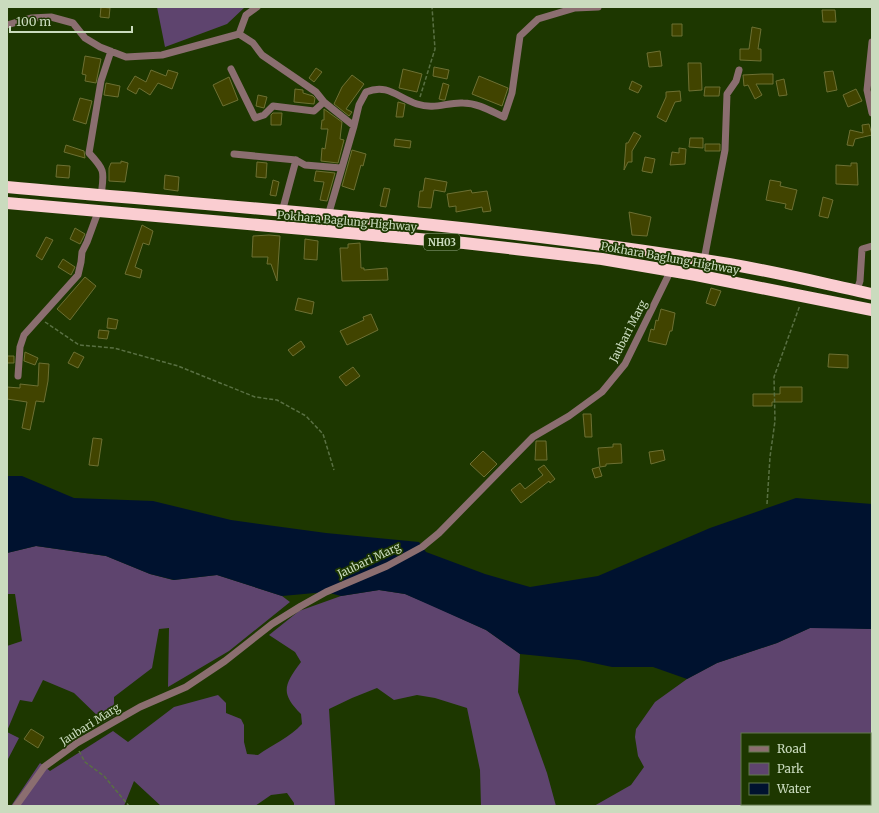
<svg xmlns="http://www.w3.org/2000/svg" width="879" height="813" font-family="Merriweather,serif">
	<style>
		.green { fill: #5e446e; fill-rule: evenodd }
		.water { fill: #00122f }
		.building { fill: #414400; stroke: #6d7033 }
		.lines { fill: none; stroke-linecap: round; stroke-linejoin: round }
		.path { stroke: #597042; stroke-width: 1.5; stroke-dasharray: 4 2; stroke-linecap: butt }
		.street { stroke: #8b6e70; stroke-width: 7 }
		.highway { stroke: #facdd1; stroke-width: 12 }
		.labels { text-anchor: middle; stroke-width: 3.5; stroke-linejoin: round; paint-order: stroke }
		.shield { fill: #1d3700; stroke: #96aa85; stroke-width: 1 }
		.shield-label { font-size: 10px; font-weight: bold; fill: #cadbbe }
		.street-label { font-size: 11px; fill: #cadbbe; stroke: #1d3700 }
	</style>
	<rect width="100%" height="100%" fill="#1d3700"/>
	<path class="green" d="M157,7H245L227,24L165,47Z
		M36,546L106,556L150,574L173,580L217,575L282,596L290,602L229,651L168,687L169,628L159,629L152,668L114,697V716L104,722L74,693L43,680L32,702L20,700L7,731V646L22,641L15,594H7V553Z
		M379,590L405,594L429,604L486,630L520,654L518,692L547,773L556,806H481L480,770L467,708L435,698L417,695L394,700L377,688L352,698L329,709L335,806H294V803L287,793L271,795L255,806H161L134,781L124,806H11L40,763L50,771L113,731L128,742L174,707L218,695L226,703V713L241,719L244,725V742L247,754L258,755C272,745 290,737 302,724L301,714C280,693 284,685 301,662L295,652L269,635L299,611L341,596Z
		M828,627L872,629V806H594L631,785L644,767L638,756L635,737L636,729L655,702L687,679L717,663L777,643L810,628ZM742,734H870V804H742Z
		M7,732L19,738L7,761Z"/>
	<path class="water" d="M7,476H22L74,498L153,501L231,520L326,533L419,542L426,552L485,574L530,587L598,576L710,528L796,498L872,504V629L810,628L777,643L717,663L687,679L653,667H612L579,660L520,654L486,630L405,594L379,590L341,596L326,592L282,596L217,575L174,580L150,574L106,556L36,546L7,553Z"/>
	<path class="building" d="M101,7L110,8L109,18L100,17Z
		M822,10H835L836,22H823Z
		M672,24H682V36H672Z
		M752,27L761,29L758,49H761V61L740,60V49H749Z
		M660,51L662,66L649,67L647,53Z
		M85,56L101,59L96,83L85,81L86,75L82,74Z
		M688,63H701L702,90L689,91Z
		M434,67L449,70L447,79L433,76Z
		M316,68L322,72L314,82L309,78Z
		M403,69L422,74L417,92L399,88Z
		M151,70L166,76L168,70L178,73L172,89L158,83L150,95L139,88L136,94L127,89L135,76L146,82Z
		M833,71L837,90L827,92L824,72Z
		M762,74H773V84H756L762,95L755,99L748,85L744,86L743,75Z
		M352,75L364,84L346,109L352,112L349,116L334,104L342,87Z
		M479,76L508,88L502,106L472,94Z
		M229,77L238,100L223,106L213,85Z
		M784,79L787,95L779,96L776,81Z
		M632,81L642,86L638,93L629,89Z
		M106,83L120,86L118,97L104,95Z
		M443,83L449,85L445,100H443L439,99Z
		M705,87H720L719,96H704Z
		M295,89L303,90V93L313,96L315,98L314,104L294,102Z
		M856,89L862,101L848,107L843,95Z
		M680,91L681,101L675,102L666,122L657,117L666,97V92Z
		M258,95L267,97L264,108L256,106Z
		M80,98L92,101L86,124L73,120Z
		M398,102L405,104L403,117H396Z
		M324,109L342,122L340,139L344,140L338,163L321,161L322,148L325,149L328,129H321L322,120H324Z
		M273,113H282L281,125H271V115Z
		M869,124L872,135L855,139L853,146L847,145L850,130L863,133L862,125Z
		M634,132L641,136L632,151V162H628L624,170L626,143H628Z
		M690,138H703V148L689,147Z
		M395,139L411,141L410,148L394,146Z
		M705,144H720V151H705Z
		M66,145L84,151L85,158L64,152Z
		M679,148L686,149L685,164L670,165L672,152L679,153Z
		M352,150L366,154L363,166L361,165L354,190L342,186Z
		M645,157L655,159L652,173L642,171Z
		M121,161L128,163L125,182L109,181V168L111,163H121Z
		M257,162L267,163L266,178L256,177Z
		M851,163H857L858,185L836,184V165L851,166Z
		M57,165L70,166L69,178L56,177Z
		M316,171L335,173L327,201L320,200L324,182L314,181Z
		M165,175L179,177L178,191L164,189Z
		M425,178L447,182L445,192L434,190L431,208L418,207L420,191H423Z
		M273,180L279,182L276,196L270,195Z
		M770,180L781,182L780,186L797,190L792,210L785,208L786,204L766,200Z
		M384,188L390,189L386,207L380,206Z
		M471,190L472,193L487,191L491,211L483,212L482,207L456,212V206L449,207L447,194Z
		M823,197L833,200L828,218L819,216Z
		M629,212L651,217L647,236L632,235Z
		M142,225L153,231L149,245L143,243L135,267L142,270L140,278L125,274Z
		M75,228L85,234L80,244L70,239Z
		M269,235L280,236L277,281L271,264H267L268,257H252L253,236Z
		M46,237L53,240L42,260L36,256Z
		M305,239L318,241L317,260L304,259Z
		M360,243L361,268H364V270L387,268L388,280L342,281L340,248H348V244Z
		M63,259L75,267L71,275L58,267Z
		M85,277L96,286L70,320L57,309Z
		M711,288L721,291L715,306L706,303Z
		M298,298L314,302L312,314L295,310Z
		M661,309L675,313L672,331H670L666,345L648,341L651,329L654,330L656,320L658,321Z
		M371,314L378,330L347,345L340,331L364,320L363,317Z
		M108,318L118,320L116,329L107,328Z
		M99,330L109,331L107,339L98,338Z
		M301,341L305,347L293,356L288,350Z
		M25,352L38,358L35,365L24,361Z
		M74,352L84,357L78,368L68,363Z
		M829,354L848,355V368L828,367Z
		M7,356H14V363H7Z
		M39,363L49,364L48,381L44,402L36,401L30,430L22,428L27,402L7,399V387L20,388V384L38,386Z
		M353,367L360,376L346,386L339,377Z
		M780,387H802V402H772V406H753V394H780Z
		M583,414H591L592,437H585Z
		M93,438L102,439L98,466L89,465Z
		M536,441H546L547,460H535Z
		M613,444H621L622,463L606,464V466L600,467L598,448L613,447Z
		M663,450L665,460L651,464L649,452Z
		M483,451L497,464L484,477L470,464Z
		M544,465L555,479L550,483L549,481L521,503L511,490L520,483L525,489L543,475L538,469Z
		M599,467L602,476L595,478L592,469Z
		M31,729L44,737L38,748L24,739Z"/>
	<g class="lines">
		<path class="path" d="M420,97L435,49L432,7
			M45,322L79,345L114,348L178,366L255,397L277,400L306,416L323,434L334,470
			M767,504L770,457L775,421L774,377L800,305
			M79,751L85,762L104,776L129,806
			M870,780H872
			M804,806L806,804"/>
		<path class="street" d="M7,25L31,18L51,17L73,23L85,38L100,47L126,57L162,55L239,34L253,43L262,55L316,92L324,102
			M239,34L246,15L257,7
			M872,42L867,90L872,113
			M231,69L255,118L264,115L273,106L314,111L324,102L354,126L328,216
			M354,126L359,105L366,92C388,83 398,98 417,104C435,110 447,102 463,103C478,103 491,111 504,117L512,93L520,36L538,19L575,8L598,7
			M234,154L296,160L282,212
			M296,160L305,165L341,168
			M101,196C104,172 106,171 89,153L101,81L111,51
			M704,260L725,150L727,94L736,81L739,70
			M857,290L860,281L862,249L872,246
			M18,376L20,347L24,335L78,275L81,262L82,252L87,242L98,212
			M16,806L44,767L77,743L140,707L186,687L225,661L272,624L301,606L326,592L387,566L422,547L439,533L533,437L569,416L602,392L625,364L671,270"/>
		<path class="highway" d="M7,187C240,208 473,223 704,260C761,268 816,282 872,294
			M7,203L464,243L602,259L696,275L872,310"/>
	</g>
	<g class="labels">
		<rect class="shield" x="424" y="234" width="36" height="16" rx="3"/>
		<g class="shield-label">
			<text x="442" y="246">NH03</text>
		</g>
		<g class="street-label">
			<text transform="translate(347 221) rotate(5)" y="4">Pokhara Baglung Highway</text>
			<text transform="translate(670 258) rotate(10)" y="4">Pokhara Baglung Highway</text>
			<text transform="translate(628 331) rotate(-63)" y="4">Jaubari Marg</text>
			<text transform="translate(369 560) rotate(-25)" y="4">Jaubari Marg</text>
			<text transform="translate(90 724) rotate(-32)" y="4">Jaubari Marg</text>
		</g>
	</g>
	<rect width="879" height="813" fill="none" stroke="#cadbbe" stroke-width="16"/>
	<rect x="741" y="733" width="130" height="72" fill="#1d3700" stroke="#62794c"/>
	<rect x="749" y="746" width="20" height="6" fill="#8b6e70" stroke="#62794c"/>
	<text x="777" y="753" font-size="12" fill="#cadbbe">Road</text>
	<rect x="749" y="763" width="20" height="12" fill="#5e446e" stroke="#62794c"/>
	<text x="777" y="773" font-size="12" fill="#cadbbe">Park</text>
	<rect x="749" y="783" width="20" height="12" fill="#00122f" stroke="#62794c"/>
	<text x="777" y="793" font-size="12" fill="#cadbbe">Water</text>
	<path d="M10 26v6h122v-6" fill="none" stroke="#cadbbe" stroke-width="2"/>
	<text x="16" y="26" font-size="12" fill="#cadbbe" stroke="#1d3700" stroke-width="3" paint-order="stroke">100 m</text>
</svg>
